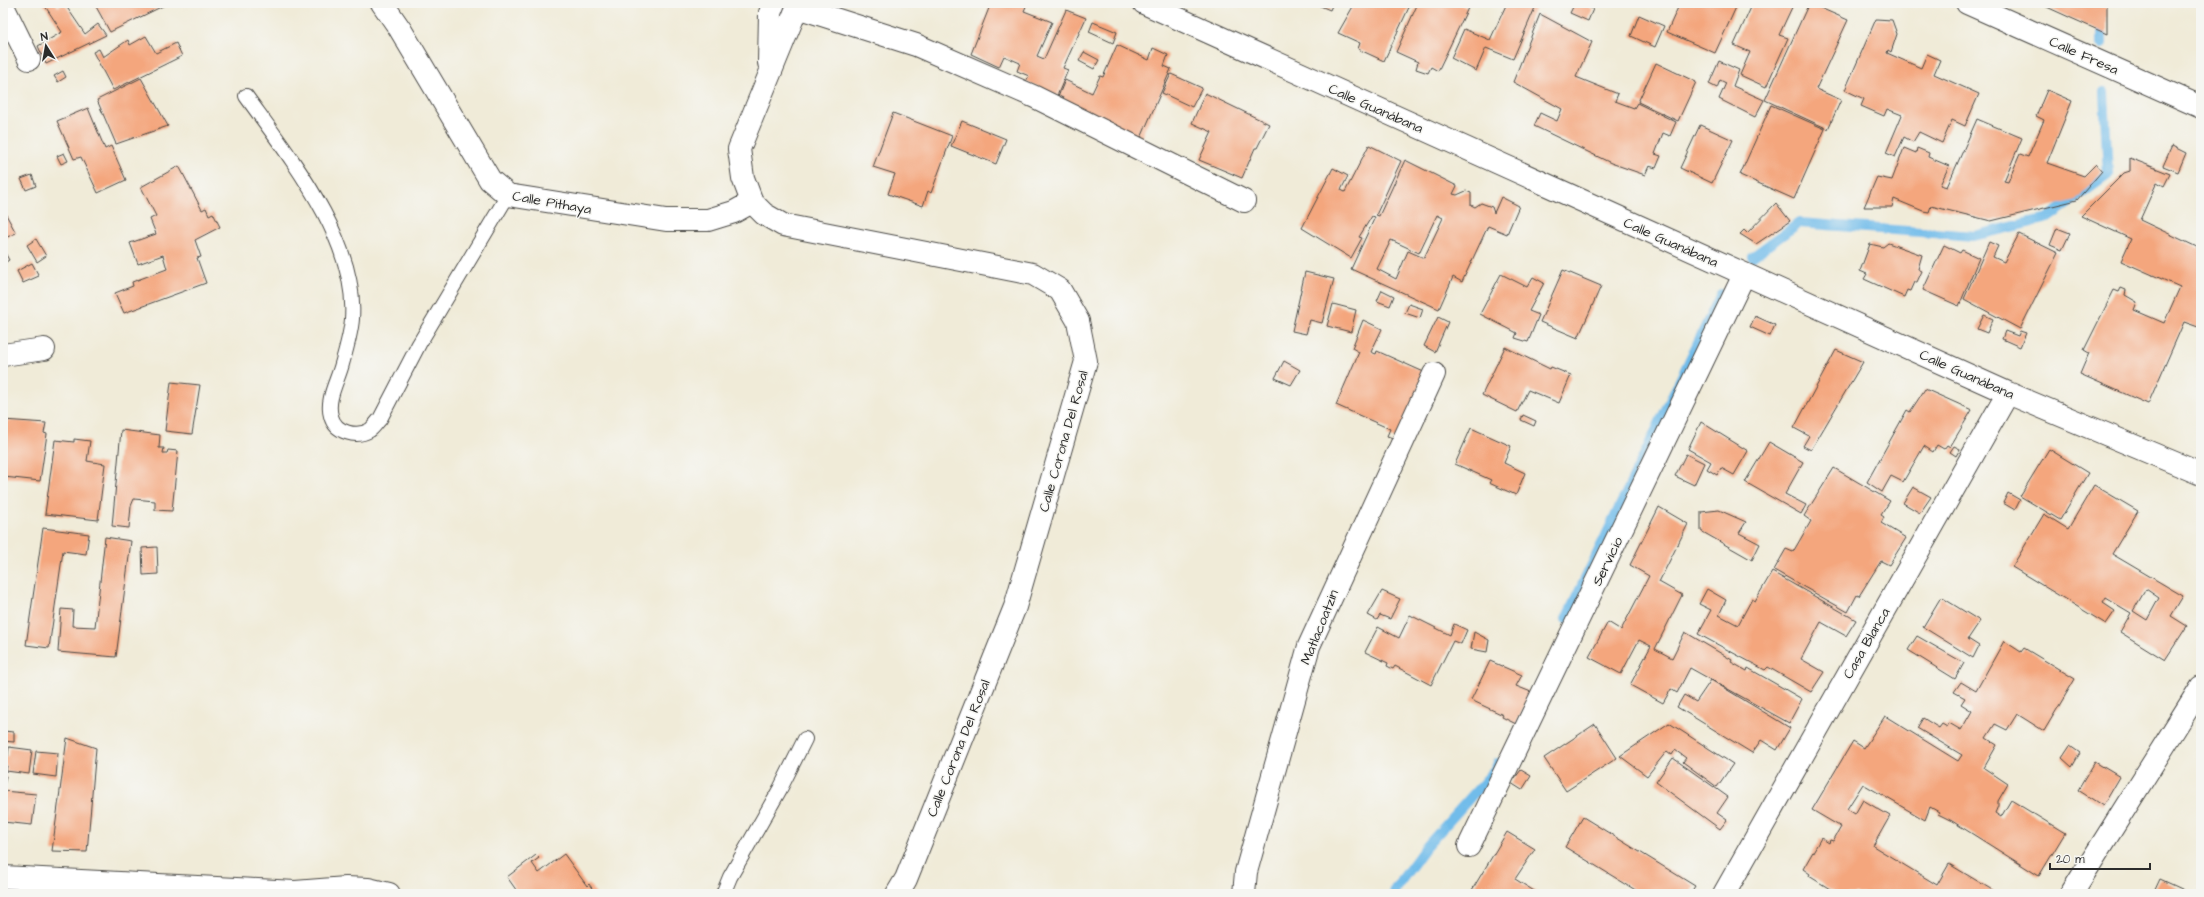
<svg xmlns="http://www.w3.org/2000/svg" width="2204" height="897" font-family="'Architects Daughter',sans-serif">
	<style>
		.lines { fill: none; stroke-linecap: round; stroke-linejoin: round }
		.stream { stroke: #71bcea; stroke-width: 10 }
		.building { fill: #f4a67d; fill-rule: evenodd }
		.service-casing { stroke: #494845; stroke-width: 16 }
		.minor-casing { stroke: #494845; stroke-width: 24 }
		.tertiary-casing { stroke: #494845; stroke-width: 24 }
		.secondary-casing { stroke: #494845; stroke-width: 24 }
		.service { stroke: #fff; stroke-width: 14 }
		.minor { stroke: #fff; stroke-width: 22 }
		.tertiary { stroke: #fff; stroke-width: 22 }
		.secondary { stroke: #fff; stroke-width: 22 }
		.labels { text-anchor: middle; stroke-width: 3; stroke-linejoin: round; paint-order: stroke }
		.street-label { font-size: 14px; fill: #2b2b2b; stroke: #f6f6f2 }
	</style>
	<rect width="100%" height="100%" fill="#f6f6f2"/>
	<filter id="ink" filterUnits="userSpaceOnUse"><feTurbulence type="fractalNoise" baseFrequency=".025" numOctaves="2"/><feDisplacementMap in="SourceGraphic" scale="8" xChannelSelector="R" yChannelSelector="G"/><feConvolveMatrix kernelMatrix="1 2 1 2 8 2 1 2 1" color-interpolation-filters="sRGB"/></filter>
	<filter id="wash" filterUnits="userSpaceOnUse"><feTurbulence type="fractalNoise" baseFrequency=".012" numOctaves="4" result="noise"/><feDisplacementMap in="SourceGraphic" scale="16" xChannelSelector="R" yChannelSelector="G"/><feGaussianBlur stdDeviation="0.9" result="paint"/><feColorMatrix in="noise" values="0 0 0 0 0 0 0 0 0 0 0 0 0 0 0 0 0 1.4 0 .05"/><feComposite in="paint" operator="in"/></filter>
	<g filter="url(#wash)">
		<rect width="100%" height="100%" fill="#f0ebd8"/>
		<g class="lines">
			<path class="stream" d="M2102,3V44
				M1752,257L1799,223L1974,236L2048,218L2108,175L2104,92
				M1566,619L1721,294
				M1394,894L1395,889L1425,848L1495,770L1498,763"/>
		</g>
		<g id="blocks">
			<path class="building" d="M43,3H56L58,7L64,3L85,34L98,24L106,35L46,64L38,46L62,32Z
				M94,3H169L110,32Z
				M991,3H1025L1027,4L1024,11L1052,22L1037,56L1044,59L1066,10L1086,18L1063,68L1068,70L1057,96L1026,81L1029,76L1017,71L1020,63L1004,56L999,67L971,54Z
				M1313,3H1333L1330,10Z
				M1355,3H1411L1384,61L1358,49L1360,43L1338,33Z
				M1418,3H1457L1468,8L1438,71L1431,67L1428,73L1416,69L1418,62L1396,52Z
				M1507,3H1537L1513,59L1486,48L1476,71L1451,58L1464,29L1490,40Z
				M1575,3H1580L1593,9L1588,21L1570,13Z
				M1680,3H1738L1715,53L1667,32Z
				M1753,3H1794L1779,35L1788,38L1766,87L1740,75L1750,52L1734,45Z
				M1809,3L1848,20L1816,89L1841,100L1828,129L1765,100Z
				M2038,3H2107V34L2071,18Z
				M1540,14L1592,42L1576,77L1618,94L1615,101L1634,108L1637,103L1676,122L1670,136L1663,133L1655,154L1661,156L1656,168L1649,166L1645,175L1611,163L1534,126L1540,113L1557,121L1562,109L1513,82Z
				M1639,15L1664,26L1655,47L1631,36Z
				M1876,19L1892,20L1897,34L1891,52L1888,50L1887,53L1921,68L1927,54L1940,60L1934,74L1979,94L1965,126L1952,120L1942,143L1919,132L1913,142L1904,137L1895,157L1886,153L1902,115L1887,109L1884,116L1861,106L1864,99L1845,90Z
				M1093,22L1117,32L1113,43L1089,32Z
				M146,36L156,53L176,43L182,56L113,90L93,52L99,49L103,57L128,40L130,45Z
				M1117,45L1149,60L1153,48L1168,55L1164,66L1171,69L1141,138L1058,97L1065,80L1092,93L1100,76L1103,77Z
				M1084,52L1099,60L1094,69L1079,61Z
				M1719,61L1739,70L1733,86L1764,100L1755,117L1719,99L1726,83L1720,80L1717,88L1709,84Z
				M1656,63L1696,82L1678,121L1638,102Z
				M63,71L66,77L58,82L54,76Z
				M1171,74L1202,88L1192,107L1162,93Z
				M141,78L168,126L116,144L97,100Z
				M2047,90L2072,101L2047,163L2084,176L2096,164L2102,171L2077,200L1991,221L1931,206L1929,212L1923,211L1894,199L1892,207H1864L1877,177L1892,180L1904,148L1916,153L1917,148L1929,153L1928,157L1949,166L1940,185L1947,187L1977,119L2022,138L2004,181L2008,182L2020,154L2028,157L2044,120L2036,116Z
				M1205,93L1269,124L1257,148H1255L1242,178L1199,160L1212,132L1192,123Z
				M1771,105L1825,129L1794,199L1740,175Z
				M88,108L105,149L111,146L126,180L98,193L81,157L74,159L57,121Z
				M893,113L952,136L931,193L928,191L923,206L888,194L895,174L873,167Z
				M962,121L1006,139L996,164L951,146Z
				M1700,125L1733,140L1712,183L1680,168Z
				M1369,145L1401,161L1376,215L1379,216L1405,160L1457,186L1453,194L1457,195L1466,191L1471,193V205L1475,207L1481,203L1492,207L1494,213L1501,197L1519,206L1507,234L1488,226L1462,282L1453,277L1439,309L1351,269L1375,217L1372,216L1359,237L1362,238L1351,258L1302,228L1333,168L1348,176L1341,190L1345,192ZM1437,215L1443,218L1424,258L1408,251L1396,279L1377,269L1391,240L1419,253Z
				M2172,146L2186,153L2178,172L2163,166Z
				M64,153L68,161L61,164L57,156Z
				M2130,158L2170,174L2164,186L2157,182L2140,220L2201,249V328L2184,322L2148,404L2080,374L2089,353L2084,350L2114,290L2119,292L2121,288L2126,290L2125,295L2137,302L2134,310L2164,323L2180,287L2121,261L2131,239L2081,216L2124,173L2130,171Z
				M179,166L202,210L206,208L209,215L213,213L220,227L195,240L201,257L197,258L206,283L124,313L115,293L133,286L132,282L167,269L163,255L138,264L130,243L156,234L150,219L156,216L141,187Z
				M32,175L36,186L26,190L21,179Z
				M1776,203L1790,221L1756,244L1740,234L1744,230L1747,233Z
				M3,209L16,233L3,239Z
				M2057,228L2070,233L2062,250L2050,245Z
				M2019,234L2058,253L2020,329L1964,299L1989,242L1998,246L1993,257L2004,262Z
				M36,239L46,256L37,262L27,245Z
				M1888,243L1922,255L1918,269L1922,271L1917,282H1914L1910,291L1907,290L1904,297L1864,279L1867,274L1860,271L1870,244L1883,247Z
				M1944,245L1960,253L1962,250L1979,258L1959,306L1923,290Z
				M3,249L9,260L3,264Z
				M32,263L39,276L23,283L17,271Z
				M1563,270L1601,286L1578,338L1540,322Z
				M1305,272L1334,279L1322,323L1310,320L1306,334L1292,331Z
				M1501,274L1527,287L1533,277L1544,283L1529,311L1539,315L1528,342L1515,338L1517,333L1480,314Z
				M1382,290L1394,296L1390,306L1377,301Z
				M1333,304L1356,310L1351,332L1327,326Z
				M1409,304L1423,309L1420,318L1405,313Z
				M1984,315L1993,319L1987,333L1977,329Z
				M1755,316L1775,325L1770,336L1750,327Z
				M1438,317L1448,322L1435,352L1424,346Z
				M1363,320L1382,329L1371,352L1376,354L1377,351L1426,373L1396,439L1387,436L1390,429L1336,405L1359,352L1352,348Z
				M2005,331L2018,336L2020,331L2026,333L2020,347L2002,339Z
				M1505,347L1550,369L1551,367L1571,375L1559,403L1528,390L1517,412L1482,395Z
				M1836,350L1863,362L1811,450L1803,446L1809,436L1794,428Z
				M1284,361L1300,370L1291,385L1275,378Z
				M171,382L200,385L192,434L165,431Z
				M1925,389L1972,410L1950,447L1947,445L1944,449L1937,445L1933,452L1924,446L1903,482L1891,476L1882,492L1867,482L1907,410L1910,412Z
				M1523,415L1536,421L1534,426L1521,420Z
				M3,420L46,423L44,433L47,434L40,481L4,477L3,481Z
				M1701,422L1748,451L1734,475L1721,468L1717,475L1707,469L1711,462L1688,449Z
				M1471,428L1511,446L1504,463L1525,473L1516,495L1489,483L1491,480L1455,464Z
				M121,430L160,435L159,448H164L163,453H167L168,450L178,451L172,511L155,510V501L134,499L131,506L129,528L112,526Z
				M74,439L90,441L87,461L105,464L98,520L45,514L55,440L74,442Z
				M1769,442L1803,462L1785,494L1806,505L1801,514L1745,482Z
				M1954,446L1960,449L1956,456L1950,452Z
				M2049,449L2088,473L2060,520L2020,496Z
				M1686,454L1704,463L1694,485L1675,476Z
				M1834,468L1890,501L1881,515L1884,517L1881,523L1906,538L1889,565L1881,561L1859,596L1857,595L1848,612L1774,570L1786,549L1793,552L1811,521L1804,516Z
				M2094,485L2138,511L2112,554L2183,596L2171,616L2187,626L2165,660L2120,632L2131,613L2106,598L2103,603L2115,611L2106,624L2012,567L2044,514L2068,529ZM2146,589L2159,598L2147,620L2133,611Z
				M1913,487L1931,497L1920,513L1903,503Z
				M2008,493L2020,500L2015,510L2003,503Z
				M1659,507L1688,524L1659,582L1682,595L1655,649L1672,658L1685,632L1732,660L1731,662L1747,671L1748,668L1802,699L1789,723L1690,668L1677,693L1671,689L1663,703L1630,685L1651,646L1639,640L1621,674L1589,657L1608,622L1621,630L1649,576L1630,565Z
				M1719,510L1746,522L1739,533L1760,544L1752,560L1701,531V512Z
				M43,528L89,534L86,554L63,551L49,648L26,645Z
				M105,537L131,541L116,657L58,652L61,609L73,610L72,626L95,627Z
				M157,547L158,574L143,575L142,548Z
				M1772,572L1856,620L1846,636L1821,622L1801,659L1824,672L1811,692L1768,667L1765,670L1698,634L1711,610L1699,604L1707,589L1726,600L1719,615L1738,625L1752,599L1755,601Z
				M1382,591L1400,599L1390,619L1380,615L1377,620L1368,615Z
				M1941,597L1980,621L1968,639L1979,646L1973,658L1923,627Z
				M1410,615L1450,635L1454,624L1467,630L1461,644L1453,641L1431,685L1395,666L1393,669L1387,666L1388,663L1365,652L1378,627L1399,638Z
				M1474,632L1489,640L1487,652L1471,649Z
				M1917,636L1964,663L1955,679L1908,650Z
				M2004,641L2021,652L2024,648L2075,679L2044,731L2017,714L2007,730L1995,724L1986,738L1997,745L1984,768L2008,784L1998,801V806L1995,813L2001,817L2011,800L2065,833L2039,876L1952,821L1938,814L1939,812L1930,807L1925,820L1863,784L1847,809L1855,814L1863,800L1890,816L1873,846L1937,885L1949,864L1999,894H1838L1809,876L1810,874L1803,869L1821,838L1829,843L1830,840L1833,841L1841,827L1812,810L1853,741L1864,748L1885,716L1958,761L1962,755L1917,728L1923,718L1939,728L1942,724L1947,727L1949,723L1961,730L1972,711L1961,704L1965,698L1954,692L1961,682L1976,691Z
				M1490,661L1522,675L1516,686L1531,692L1516,724L1502,717L1503,715L1471,700Z
				M1711,680L1790,728L1777,750L1761,740L1752,753L1677,707L1684,695L1696,702Z
				M1669,723L1733,764L1717,787L1683,762L1686,758L1675,750L1672,755L1667,751L1647,776L1620,756Z
				M1595,724L1617,758L1566,791L1544,758Z
				M3,731L14,732V742L3,741Z
				M67,738L96,748L87,852L52,851Z
				M2070,746L2080,753L2072,767L2062,758Z
				M9,747L32,750L29,774L6,771L7,766L3,765V755L8,756Z
				M36,751L58,753L56,777L33,774Z
				M1673,758L1728,797L1717,813L1727,820L1720,829L1656,782Z
				M2095,762L2120,777L2103,806L2078,790Z
				M1521,770L1531,776L1522,790L1511,783Z
				M3,776H6L3,791L36,794L32,825L3,822Z
				M1583,817L1695,886L1690,894H1642L1565,847Z
				M1507,832L1535,849L1515,879L1539,894H1479L1472,890Z
				M564,854L587,886L589,884L596,894H519L507,877L536,855L539,858L532,863L539,873Z
				M2160,879L2184,890L2182,894H2153Z"/>
		</g>
	</g>
	<g filter="url(#ink)">
		<use href="#blocks" fill-opacity="0" stroke="#494845" stroke-width="1"/>
		<g class="lines">
			<defs>
				<path id="service" d="M246,96C289,156 358,241 352,319C351,333 346,350 342,364C338,380 326,399 331,416C335,433 357,438 370,430C374,427 377,422 380,419L419,344L508,195
					M723,894L730,877L780,789L805,739"/>
				<path id="minor" d="M382,3L400,29L490,180L508,195L666,220H708L734,212L752,202L764,214L783,225L1033,274L1060,290L1078,321L1086,361L1015,607L906,879L897,894
					M1144,3L2008,393L2201,474
					M1967,3L2201,107
					M3,6L29,59
					M797,7L916,45L1035,97L1244,201
					M3,355L44,349
					M1469,846L1744,275
					M3,877L295,892L346,888L368,889L389,894
					M1244,894L1246,872L1309,646L1434,374
					M1724,894L2008,393"/>
				<path id="tertiary" d="M769,63L770,13L774,3
					M752,202L743,178L739,149L799,3"/>
				<path id="secondary" d="M2071,894L2201,687"/>
			</defs>
			<use href="#service" class="service-casing"/>
			<use href="#minor" class="minor-casing"/>
			<use href="#tertiary" class="tertiary-casing"/>
			<use href="#secondary" class="secondary-casing"/>
			<use href="#service" class="service"/>
			<use href="#minor" class="minor"/>
			<use href="#tertiary" class="tertiary"/>
			<use href="#secondary" class="secondary"/>
		</g>
	</g>
	<g class="labels">
		<g class="street-label">
			<text transform="translate(2084 55) rotate(24)" y="5">Calle Fresa</text>
			<text transform="translate(1376 108) rotate(24)" y="5">Calle Guanábana</text>
			<text transform="translate(552 202) rotate(10)" y="5">Calle Pithaya</text>
			<text transform="translate(1671 242) rotate(24)" y="5">Calle Guanábana</text>
			<text transform="translate(1967 374) rotate(24)" y="5">Calle Guanábana</text>
			<text transform="translate(1063 441) rotate(-74)" y="5">Calle Corona Del Rosal</text>
			<text transform="translate(1607 561) rotate(-64)" y="5">Servicio</text>
			<text transform="translate(1319 627) rotate(-68)" y="5">Matlacoatzin</text>
			<text transform="translate(1866 643) rotate(-60)" y="5">Casa Blanca</text>
			<text transform="translate(958 748) rotate(-68)" y="5">Calle Corona Del Rosal</text>
		</g>
	</g>
	<rect width="2204" height="897" fill="none" stroke="#f6f6f2" stroke-width="16"/>
	<g transform="translate(46 46) rotate(349)" stroke="#f6f6f2" stroke-width="3" paint-order="stroke">
	<path d="M0-3L7 15L0 10L-7 15Z" fill="#2b2b2b"/>
	<text y="-6" font-size="11" font-weight="bold" text-anchor="middle" fill="#2b2b2b">N</text>
	</g>
	<path d="M2050 863v6h100v-6" fill="none" stroke="#2b2b2b" stroke-width="2"/>
	<text x="2056" y="863" font-size="12" fill="#2b2b2b" stroke="#f6f6f2" stroke-width="3" paint-order="stroke">20 m</text>
</svg>
